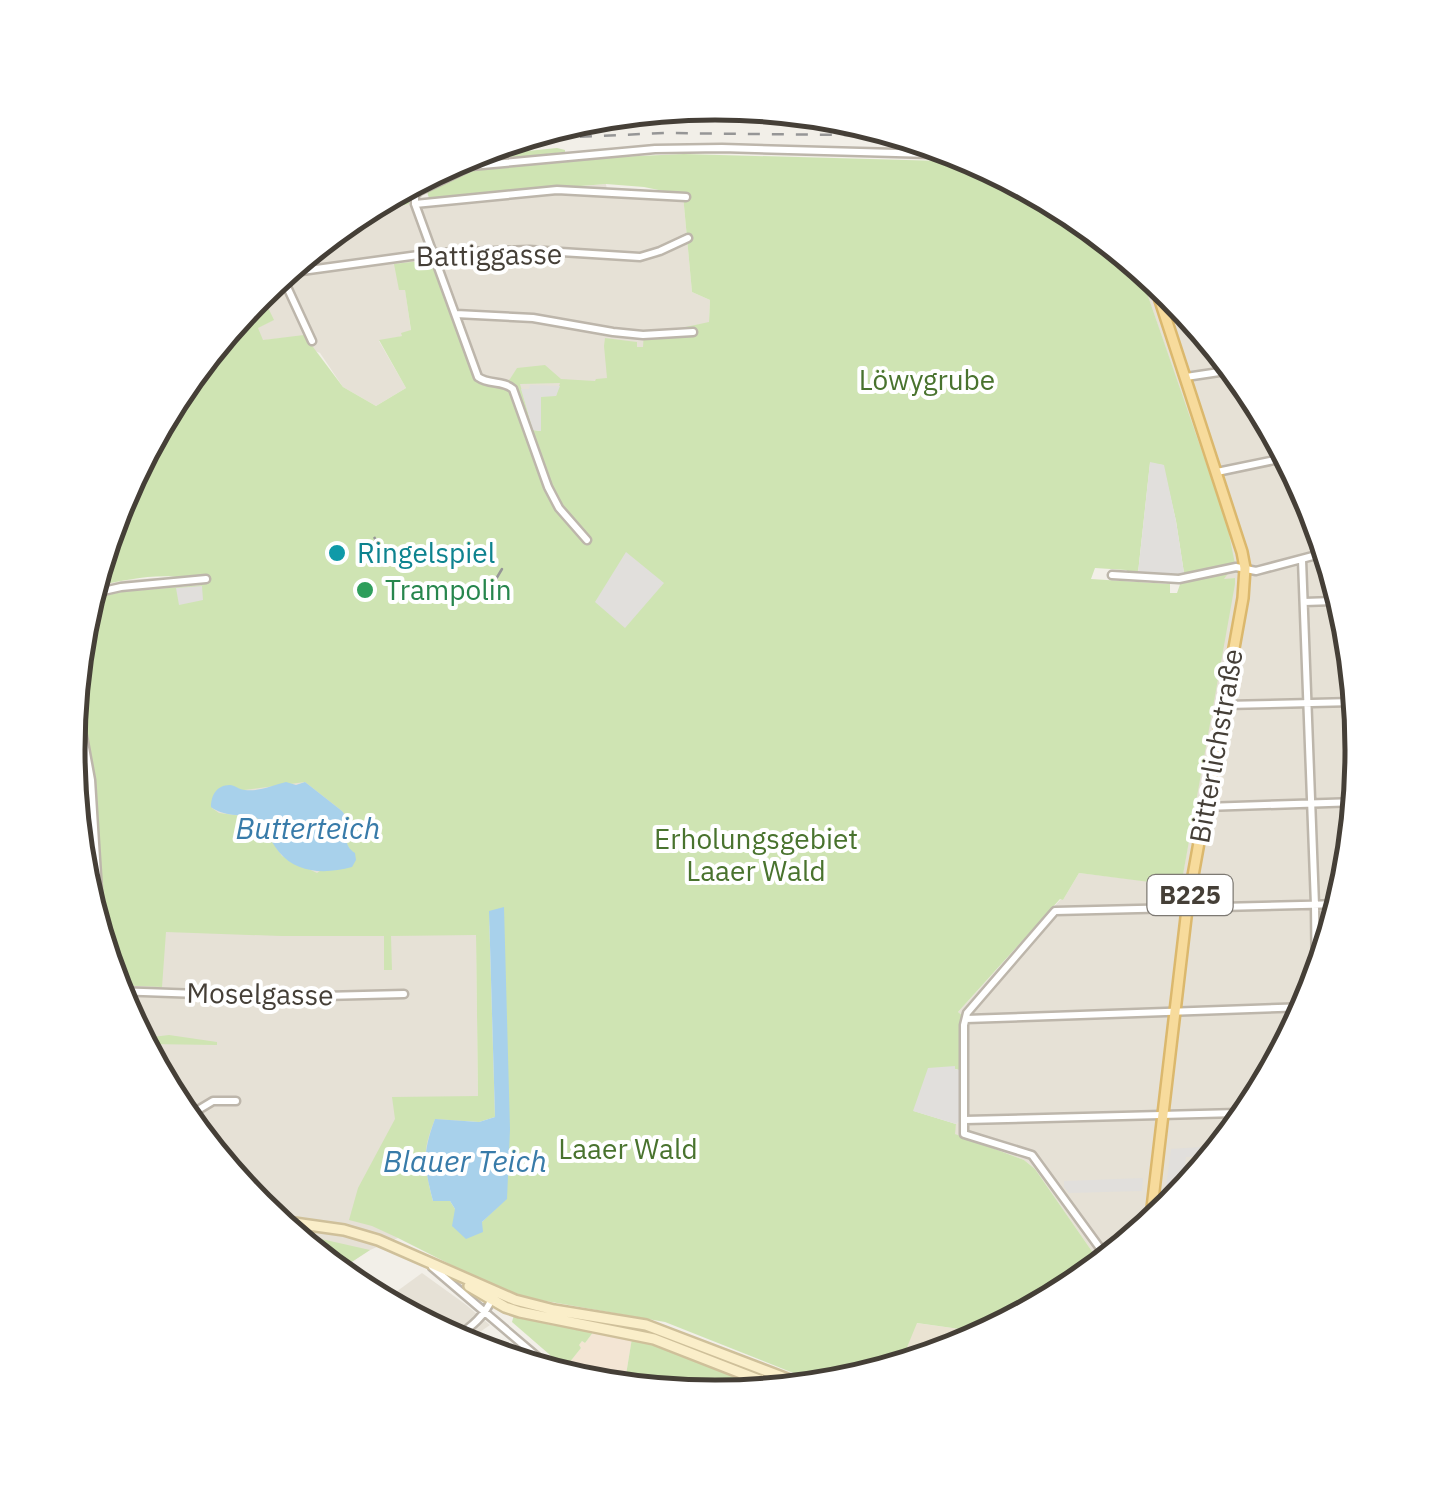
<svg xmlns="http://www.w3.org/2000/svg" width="1431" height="1502" font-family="'IBM Plex Sans',sans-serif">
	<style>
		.residential { fill: #e6e1d6 }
		.commercial { fill: #f3e5d4 }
		.education { fill: #eae3d2 }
		.green { fill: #cfe4b3; fill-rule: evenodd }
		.parking { fill: #e1dfdc }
		.water { fill: #a8d1eb }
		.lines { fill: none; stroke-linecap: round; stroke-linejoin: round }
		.street-casing { stroke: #bdb6ab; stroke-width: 11 }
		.secondary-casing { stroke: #cfc09a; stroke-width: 14 }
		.primary-casing { stroke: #dbb86d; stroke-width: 14 }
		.street { stroke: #fff; stroke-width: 6 }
		.secondary { stroke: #faeec9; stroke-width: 9 }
		.primary { stroke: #f7db9c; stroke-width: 9 }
		.tram { stroke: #969696; stroke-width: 2.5 }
		.rail { stroke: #969696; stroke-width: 2.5; stroke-dasharray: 12 12; stroke-linecap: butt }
		.culture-dot { fill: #0f9aa8; stroke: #fff; stroke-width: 4 }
		.leisure-dot { fill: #2e9e5b; stroke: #fff; stroke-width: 4 }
		.labels { text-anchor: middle; stroke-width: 8; stroke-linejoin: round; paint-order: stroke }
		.shield { fill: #fff; stroke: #7d7973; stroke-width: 2.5 }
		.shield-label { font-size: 25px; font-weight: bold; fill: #453f37 }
		.street-label { font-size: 28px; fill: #453f37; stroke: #fff }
		.park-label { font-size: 28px; fill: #49732e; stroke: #fff }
		.culture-label { font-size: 28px; fill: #0d838f; stroke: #fff; text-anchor: start }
		.leisure-label { font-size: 28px; fill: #27864d; stroke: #fff; text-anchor: start }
		.water-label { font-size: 30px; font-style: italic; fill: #387ba9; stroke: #fff }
		.rim { fill: none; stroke: #453f37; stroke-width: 5 }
	</style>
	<rect width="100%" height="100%" fill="#f2efe8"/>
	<path class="residential" d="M606,184L607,190L683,195L692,292L710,300L709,322L703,346L533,430L519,383L490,387L480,384L473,377L434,261L405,289L411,331L403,336L379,341L406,388L376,406L343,387L320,353L283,338L242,343L258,292L383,209L444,197Z
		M1139,270L1174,293L1314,504L1363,751L1351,878L1314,1000L1173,1210L1098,1260L1035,1169L1024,1160L954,1134L956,1124L960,1121L963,1016L958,1012L1061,899L1063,900L1079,873L1181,885L1235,578L1223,580L1214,489Z
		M185,576L206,585L476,935L478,1096L398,1238L370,1250L344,1267L257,1209L117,998L68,750L101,585L127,580Z
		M422,1273L465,1304L490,1325L461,1345L389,1297Z"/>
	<path class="commercial" d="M594,1331L632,1338L625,1381L564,1369L581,1348L578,1345L582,1341L585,1343Z"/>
	<path class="education" d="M916,1323L988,1333L963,1350L901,1362Z"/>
	<path class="green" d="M557,148L565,150V152L472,162L415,189L411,194L409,204L384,209L459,158Z
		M684,154L978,162L1139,270L1227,524L1235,564L1224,579L1235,578V584L1181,886L1079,873L1063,900L1060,899L958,1012L963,1016L959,1070L955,1069L914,1111L956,1124L955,1134L1024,1160L1035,1169L1098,1260L988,1333L917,1323L901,1362L811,1380L665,1322L523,1297L491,1285L398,1238L372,1226L349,1220L358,1188L395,1119L392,1097L478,1096L476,935L391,936L392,970H384V936H281L166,932L162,987L114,985L68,750L98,597L122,592L203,585C174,569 133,579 101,585L117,502L258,292L260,291L274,320L258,328L263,340L304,335L343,387L376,406L406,388L379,340L402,336L401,333L411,330L405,290H399L394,264L429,260L435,261L473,377L480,384L499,387L510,379L517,368L545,365L561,379L595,381L596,379L607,378L604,346L605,338L637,342V347H643L644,331L681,328L709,322L710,300L692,292L683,195L644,187L606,184L429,198L427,192L477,169L616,157ZM560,383L556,396H541V431L533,430L520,384ZM1150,463L1163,465L1176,521L1184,573L1177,593H1170V584L1091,579L1095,568L1126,570L1130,573H1138ZM305,782L342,811L350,822L346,842L350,850L317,873L282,856L257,818L219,813L212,808L244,790ZM489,911L507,1198L482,1222L455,1209L450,1201H433C424,1165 421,1154 435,1119L479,1122L495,1117Z
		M169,1035L217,1042V1045L147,1044L144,1038Z
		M308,1236L370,1250L344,1267L307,1242Z
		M514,1315L551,1325L594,1331L585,1343L582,1341L579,1345L581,1348L565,1368L512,1322Z
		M632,1338L655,1344L770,1388L715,1399L625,1381Z"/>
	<path class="parking" d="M530,385L560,386L556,396L541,397V431L533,430L521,389H529Z
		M1150,462L1164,465L1176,521L1184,573L1175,575L1138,573Z
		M626,552L664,583L625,628L595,602Z
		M202,586L203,600L179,605L176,588Z
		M955,1066V1069L959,1070L960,1075V1121L956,1124L913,1111L928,1068Z
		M1202,1147L1203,1156L1186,1157L1182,1196L1173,1210L1162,1217L1171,1149Z
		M1143,1178L1142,1191L1069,1193L1064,1187V1181Z"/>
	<path class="water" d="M286,782L296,785L305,782L342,811L350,822C346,834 343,846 355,853L356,860L352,867C326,874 297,874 279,852C270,841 266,829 257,818C241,814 224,817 211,807C211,796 216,785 230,785C234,785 240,790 245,790C258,792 274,785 286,782Z
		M504,907L510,1129L507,1199L482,1222L483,1232L466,1239L452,1226L455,1209L450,1201H433C424,1165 422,1154 435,1119L479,1122L495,1117L489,911Z"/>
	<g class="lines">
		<defs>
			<path id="street" d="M415,204V195L419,191L471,166L655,149L722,148L967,155
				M415,204L478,377C489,385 503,380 513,389L548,487L559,508L587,540
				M415,204L557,190L686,197
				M287,273L433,253L529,250L640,257L660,251L688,238
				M282,276L312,341
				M456,314L533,318L613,332L643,335L693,332
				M1186,377L1226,371
				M1217,472L1284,458
				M1302,560L1315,905L1316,993
				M1112,575L1179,579L1236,567L1256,571L1324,553
				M99,592L121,587L206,579
				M1304,602L1334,601
				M77,704L91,780L99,907
				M1224,705L1354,702
				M1205,807L1358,802
				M115,991L283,997L404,994
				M966,1019L1309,1007
				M193,1113L213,1101H236
				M965,1120L1238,1113
				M1105,1255L1032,1155L964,1134V1025L967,1013L1055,911L1343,904
				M432,1267L548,1366
				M453,1340C469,1328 485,1317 492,1298"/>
			<path id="secondary" d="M273,1220L344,1230L378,1240L515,1300L554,1310L646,1325L798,1383
				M469,1286L505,1307L520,1312L654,1339L777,1387"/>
			<path id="primary" d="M1150,1225L1187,909L1243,598L1245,568L1242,552L1153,279"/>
		</defs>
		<use href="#street" class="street-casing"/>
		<use href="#secondary" class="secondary-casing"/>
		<use href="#primary" class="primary-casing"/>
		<use href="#street" class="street"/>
		<use href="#secondary" class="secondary"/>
		<use href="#primary" class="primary"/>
		<path class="tram" d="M496,579L502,569"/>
		<path class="rail" d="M648,117L778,115
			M532,139L664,133L855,135
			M374,537L386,556"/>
	</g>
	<circle class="culture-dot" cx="337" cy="553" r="10"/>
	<circle class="leisure-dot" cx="365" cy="590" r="10"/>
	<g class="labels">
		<rect class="shield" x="1147.5" y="875" width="85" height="40" rx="8"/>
		<g class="shield-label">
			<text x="1190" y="904">B225</text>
		</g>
		<g class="street-label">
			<text transform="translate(489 255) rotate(-1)" y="10">Battiggasse</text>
			<text transform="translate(1216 746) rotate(-80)" y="10">Bitterlichstraße</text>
			<text transform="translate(260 994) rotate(1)" y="10">Moselgasse</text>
		</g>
		<g class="park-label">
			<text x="927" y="390">Löwygrube</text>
			<text x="756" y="849">Erholungsgebiet<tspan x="756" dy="32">Laaer Wald</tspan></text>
			<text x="628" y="1159">Laaer Wald</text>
		</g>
		<g class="culture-label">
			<text x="357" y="563">Ringelspiel</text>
		</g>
		<g class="leisure-label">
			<text x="385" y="600">Trampolin</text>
		</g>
		<g class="water-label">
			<text x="308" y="839">Butterteich</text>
			<text x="465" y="1172">Blauer Teich</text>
		</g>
	</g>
	<path d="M0 0H1431V1502H0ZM85 750a630 630 0 1 1 1260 0a630 630 0 1 1-1260 0Z" fill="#fff" fill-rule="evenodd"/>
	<path class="rim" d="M85 750a630 630 0 1 1 1260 0a630 630 0 1 1-1260 0Z"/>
</svg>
